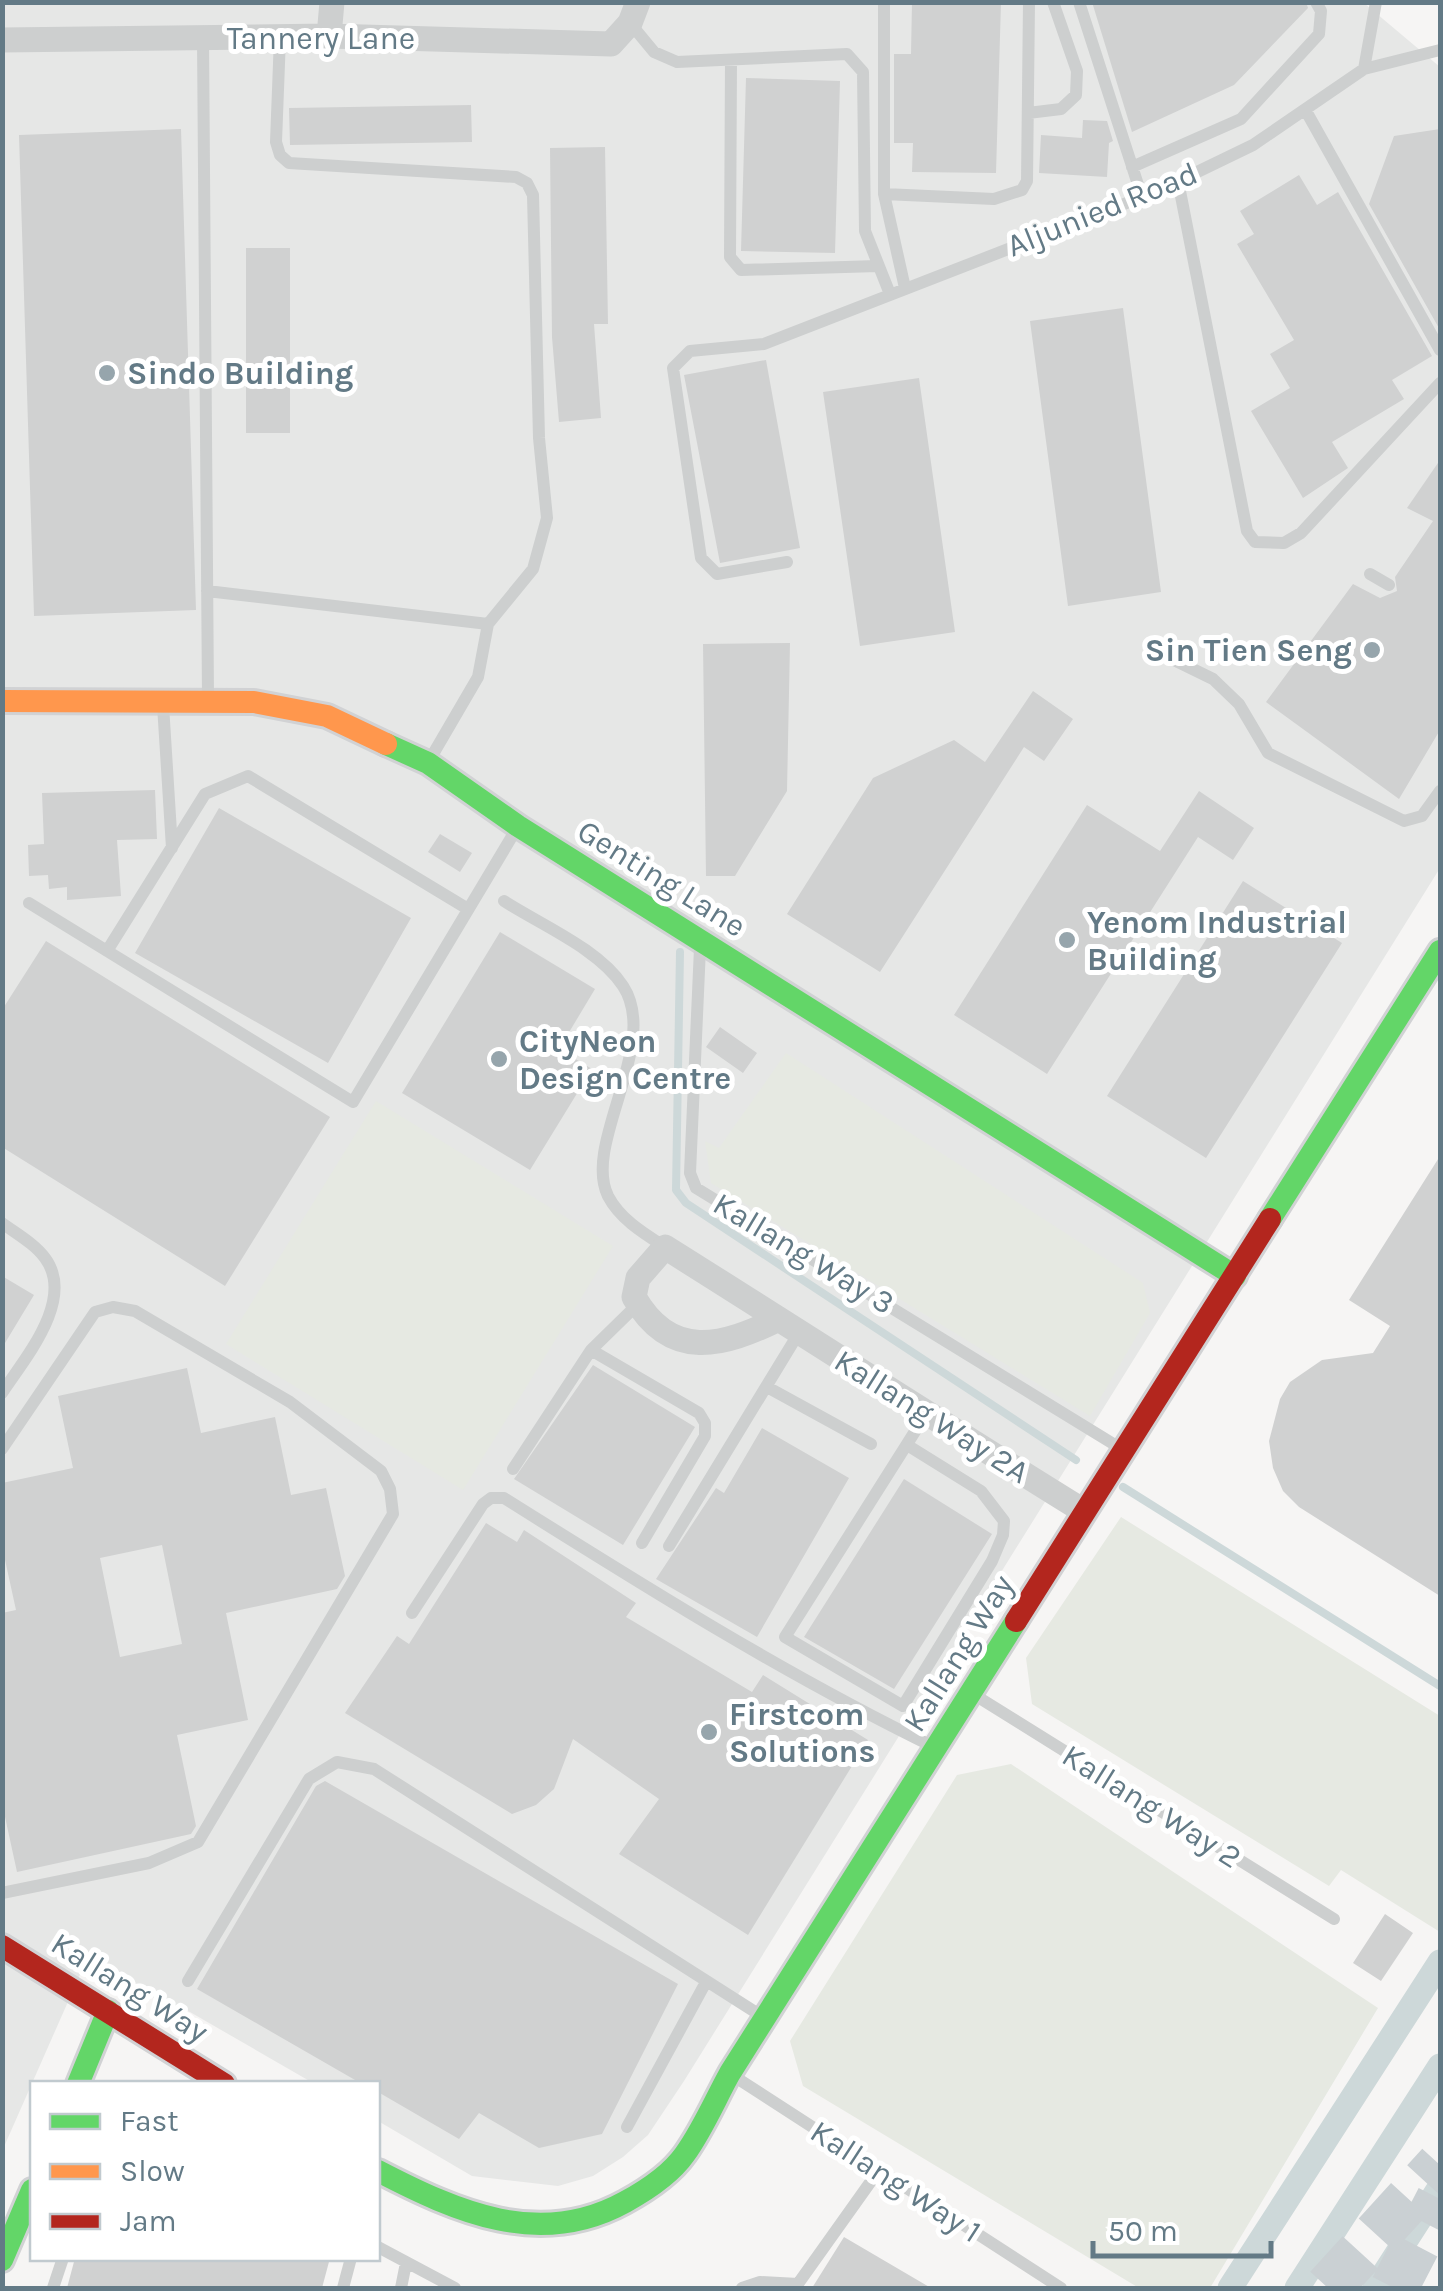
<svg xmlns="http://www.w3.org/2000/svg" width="1443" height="2291" font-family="Karla,sans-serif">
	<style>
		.built { fill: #e6e7e6 }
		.green { fill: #e6e9e2 }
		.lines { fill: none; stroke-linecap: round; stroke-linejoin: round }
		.stream { stroke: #cdd8d9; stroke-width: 8 }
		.canal { stroke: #cdd8d9; stroke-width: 25 }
		.building { fill: #d0d1d1; fill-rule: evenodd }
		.highway-tunnel { stroke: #cad0d3; stroke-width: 48; stroke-dasharray: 48 24; stroke-linecap: butt }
		.fast-casing { stroke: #d1d2d4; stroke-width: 28 }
		.slow-casing { stroke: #d1d2d4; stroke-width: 28 }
		.jam-casing { stroke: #d1d2d4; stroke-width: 28 }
		.lane { stroke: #cdcfcf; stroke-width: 12 }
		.street { stroke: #cdcfcf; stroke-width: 25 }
		.fast { stroke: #63d668; stroke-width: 22 }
		.slow { stroke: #ff974d; stroke-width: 22 }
		.jam { stroke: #b3261e; stroke-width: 22 }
		.poi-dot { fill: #96a5ac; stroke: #fff; stroke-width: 4 }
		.labels { text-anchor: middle; stroke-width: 10; stroke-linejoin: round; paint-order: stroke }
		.street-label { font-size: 32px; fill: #637a86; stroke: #fff }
		.poi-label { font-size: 32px; font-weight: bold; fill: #637a86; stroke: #fff; text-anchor: start }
	</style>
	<rect width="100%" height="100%" fill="#f6f5f4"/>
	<path class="built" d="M3,3H1364L1440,67V868L684,2081L648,2135L623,2157L593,2176L558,2186L472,2176L378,2121V2084L313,2083L190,2012L82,1970L3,2149Z"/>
	<path class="green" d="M786,1053L1143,1283L1150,1313L1090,1416L711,1183L705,1141L719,1148Z
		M376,1101L613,1246L463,1490L226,1344Z
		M1121,1517L1440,1716V1932L1341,1870L1329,1886L1032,1704L1026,1658Z
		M1011,1764L1378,2008L1210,2288H1139L803,2086L790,2041L957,1775Z"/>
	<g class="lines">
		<path class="stream" d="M680,952L676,1190L686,1203L1076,1460
			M1123,1487L1440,1686"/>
		<path class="canal" d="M1230,2288L1440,1962
			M1297,2288L1440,2066
			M1375,2288L1440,2187"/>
	</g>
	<path class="building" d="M912,2H1001L996,173L912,172L913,143H894V54H911Z
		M1092,2H1306L1308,8L1234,85L1132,132Z
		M746,78L840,81L835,253L741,251Z
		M471,105L472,142L290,145L289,108Z
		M1083,120L1107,121L1113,141L1109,143L1107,177L1039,173L1041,135L1082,138Z
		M181,129L196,610L34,616L19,135Z
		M1440,129V330L1369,204L1394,136Z
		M605,147L608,324H594L601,418L559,422L552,337L550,148Z
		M1299,175L1317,205L1338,192L1432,356L1392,380L1404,399L1332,442L1348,468L1303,498L1251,411L1290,388L1270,354L1294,340L1237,244L1254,234L1240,211Z
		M246,248H290V433H246Z
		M1123,308L1161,592L1068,606L1030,321Z
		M766,360L800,548L720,563L684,375Z
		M919,378L955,632L860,646L823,392Z
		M1440,460V730L1399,799L1266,702L1353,584L1380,598L1397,591L1395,577L1433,521L1407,508Z
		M790,643L787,791L735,876H706L703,644Z
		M1033,691L1073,719L1044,761L1024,747L880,972L787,914L873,778L954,740L985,762Z
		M155,790L157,839L117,840L121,896L67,900V887L49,889L48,875L29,876L28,845L44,844L42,793Z
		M1199,791L1254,828L1233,860L1198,837L1047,1074L954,1015L1087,805L1160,851Z
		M219,808L411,918L328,1063L135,953Z
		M440,834L472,853L460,872L428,852Z
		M1243,881L1342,943L1206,1158L1107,1096Z
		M500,932L595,989L559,1049L592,1069L530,1170L402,1093Z
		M46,941L330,1117L225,1286L2,1147V1010Z
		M720,1027L757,1053L743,1073L706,1047Z
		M1440,1156V1596L1299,1507L1283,1491L1273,1468L1269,1441L1280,1399L1290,1382L1322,1360L1373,1353L1390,1326L1349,1300Z
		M2,1276L34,1295L2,1348Z
		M593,1365L695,1427L623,1545L514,1479Z
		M187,1368L201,1433L275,1417L291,1495L326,1488L345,1576L337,1589L226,1613L248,1720L177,1735L196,1826L191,1834L17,1872L2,1803V1613L16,1610L2,1546V1483L73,1468L58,1396ZM162,1545L182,1644L120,1657L100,1558Z
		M762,1428L849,1478L757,1637L656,1579L716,1488L724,1493Z
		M904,1479L992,1534L894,1689L804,1637Z
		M486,1523L517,1542L524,1530L636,1603L626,1617L752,1692L763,1675L868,1740L748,1935L619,1854L659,1799L573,1739L554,1789L536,1805L512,1814L345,1713L397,1636L409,1644Z
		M325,1781L678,1984L602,2134L539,2148L479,2113L459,2139L378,2092V2084H362L197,1989L316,1786Z
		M1385,1914L1413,1933L1381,1981L1353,1963Z
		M844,2237L931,2288H812Z
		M75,2258H330L322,2288H67Z"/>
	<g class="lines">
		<path class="highway-tunnel" d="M1328,2288L1440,2165
			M1394,2288L1440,2199"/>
		<defs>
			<path id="fast" d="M386,744L428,763L518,826L1235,1276
				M1270,1219L1440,951
				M78,2084L108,2011
				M378,2171C457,2212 540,2249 625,2202C647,2190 671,2174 685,2154C703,2129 715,2100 730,2073L1016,1621
				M2,2260L32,2190"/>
			<path id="slow" d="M2,701L254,702L327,716L386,744"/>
			<path id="jam" d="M1016,1621L1270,1219
				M2,1946L224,2084"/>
		</defs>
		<use href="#fast" class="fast-casing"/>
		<use href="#slow" class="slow-casing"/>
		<use href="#jam" class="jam-casing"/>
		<path class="lane" d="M884,2V194L905,288
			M1079,2L1142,197
			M630,23L654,52L677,62L847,54L863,72L865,231L890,294
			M280,37L276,142L280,155L289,163L516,177L527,183L533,195L539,438L547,518L533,569L488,624L478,677L429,761
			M203,38L208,698
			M731,60L730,257L741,270L878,266
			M1364,69L1376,2
			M1306,111L1440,350
			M1028,113L1061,109L1076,95L1077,71L1053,2
			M1132,167L1241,119L1319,34L1321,11L1316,2
			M1178,181L1247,531L1255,542L1284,543L1301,533L1440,383
			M884,194L994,199L1022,190L1027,181L1029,2
			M787,562L717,574L701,558L673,368L690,351L764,344L1160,190L1253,145L1364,69L1440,50
			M1370,574L1389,585
			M207,591L488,624
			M1168,657L1213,679L1239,704L1268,753L1404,821L1422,816L1440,791
			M163,705L172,848
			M504,901C541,925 599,949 623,986C661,1044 582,1143 608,1196C620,1219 643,1233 665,1247
			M29,903L353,1102L517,828
			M700,948L690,1173L696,1188L1120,1448
			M107,951L205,794L248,776L468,909
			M2,1223C17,1234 35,1244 45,1258C76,1300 24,1359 2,1393
			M591,1350L699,1413L705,1423V1436L642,1543
			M767,1387L871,1444
			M907,1445L981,1491L1004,1521L1003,1535L992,1561L903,1706L785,1637L926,1414
			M2,1449L95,1312L113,1307L135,1311L290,1402L381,1471L390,1489L393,1514L198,1842L149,1863L2,1893
			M513,1469L591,1350L638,1304
			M669,1546L800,1331
			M412,1613L483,1504L491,1498H504C644,1586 784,1674 934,1747
			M973,1694L1334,1919
			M188,1981L309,1779L337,1762L374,1769L763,2017
			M732,2075L1061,2288
			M627,2127L706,1982
			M378,2247L455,2288
			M53,2288L63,2258
			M343,2288L351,2258
			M401,2288L406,2263
			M742,2288L760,2282L798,2284
			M795,2288L879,2170"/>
		<path class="street" d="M329,36L332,2
			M2,40L329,36L611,44L630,23L638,2
			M779,1319C723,1346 671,1362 634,1297L638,1278L665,1247C805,1335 944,1425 1085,1512"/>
		<use href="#fast" class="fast"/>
		<use href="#slow" class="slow"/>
		<use href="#jam" class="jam"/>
	</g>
	<g class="poi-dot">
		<circle cx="107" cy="373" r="10"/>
		<circle cx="1372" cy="650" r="10"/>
		<circle cx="1067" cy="940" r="10"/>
		<circle cx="499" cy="1059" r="10"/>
		<circle cx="709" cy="1732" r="10"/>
	</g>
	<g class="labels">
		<g class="street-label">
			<text x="321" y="49">Tannery Lane</text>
			<text transform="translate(1102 209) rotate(-22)" y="11">Aljunied Road</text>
			<text transform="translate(662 878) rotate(32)" y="11">Genting Lane</text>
			<text transform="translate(804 1253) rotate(31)" y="11">Kallang Way 3</text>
			<text transform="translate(932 1416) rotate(32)" y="11">Kallang Way 2A</text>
			<text transform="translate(958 1653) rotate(-58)" y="11">Kallang Way</text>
			<text transform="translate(1152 1806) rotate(32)" y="11">Kallang Way 2</text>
			<text transform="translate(130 1987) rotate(32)" y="11">Kallang Way</text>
			<text transform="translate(896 2181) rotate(33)" y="11">Kallang Way 1</text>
		</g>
		<g class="poi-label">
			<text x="127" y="384">Sindo Building</text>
			<text x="1352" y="661" text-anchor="end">Sin Tien Seng</text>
			<text x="1087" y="933">Yenom Industrial<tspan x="1087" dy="37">Building</tspan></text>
			<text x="519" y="1052">CityNeon<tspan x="519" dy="37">Design Centre</tspan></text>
			<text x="729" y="1725">Firstcom<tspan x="729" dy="37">Solutions</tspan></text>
		</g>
	</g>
	<rect width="1443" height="2291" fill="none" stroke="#637a86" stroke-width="10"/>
	<rect x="30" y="2081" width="350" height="180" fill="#ffffff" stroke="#c1cacf" stroke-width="2.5"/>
	<rect x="50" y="2114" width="50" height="15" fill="#63d668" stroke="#c1cacf" stroke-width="2.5"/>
	<text x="120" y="2131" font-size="30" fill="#637a86">Fast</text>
	<rect x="50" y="2164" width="50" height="15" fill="#ff974d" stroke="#c1cacf" stroke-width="2.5"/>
	<text x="120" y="2181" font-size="30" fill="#637a86">Slow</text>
	<rect x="50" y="2214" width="50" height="15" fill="#b3261e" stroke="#c1cacf" stroke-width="2.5"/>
	<text x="120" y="2231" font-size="30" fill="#637a86">Jam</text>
	<path d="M1093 2241v15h178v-15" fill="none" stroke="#637a86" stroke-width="5"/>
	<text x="1108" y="2241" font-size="30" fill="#637a86" stroke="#ffffff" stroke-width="8" paint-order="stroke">50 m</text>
</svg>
